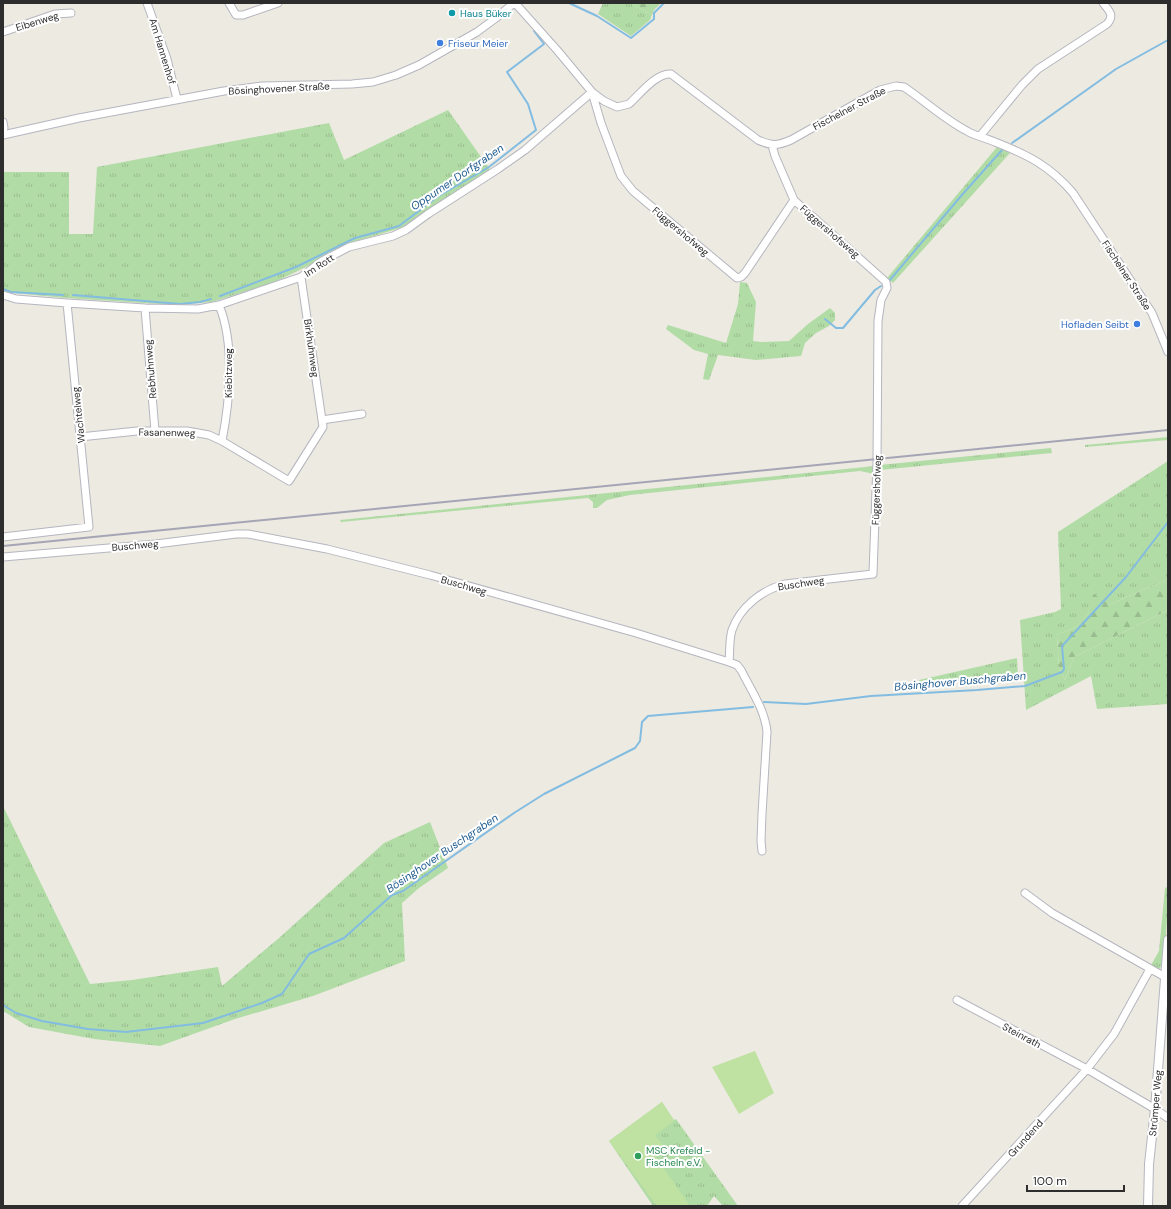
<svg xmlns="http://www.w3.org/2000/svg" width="1171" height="1209" font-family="'DM Sans',sans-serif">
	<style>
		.grass { fill: url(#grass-tufts) }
		.forest { fill: url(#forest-firs) }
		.pitch { fill: #bfe2a3 }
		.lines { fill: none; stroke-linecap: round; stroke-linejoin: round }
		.stream { stroke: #83bce1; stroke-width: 2 }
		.minor-casing { stroke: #b5b6bf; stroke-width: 9 }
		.tertiary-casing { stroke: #b5b6bf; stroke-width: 10 }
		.minor { stroke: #fff; stroke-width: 7 }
		.tertiary { stroke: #fff; stroke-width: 8 }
		.rail { stroke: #a5a5b5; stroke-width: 2 }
		.culture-dot { fill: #0f9aa8; stroke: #fff; stroke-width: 1.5 }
		.shop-dot { fill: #3f7fe0; stroke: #fff; stroke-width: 1.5 }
		.leisure-dot { fill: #2e9e5b; stroke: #fff; stroke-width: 1.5 }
		.labels { text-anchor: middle; stroke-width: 4; stroke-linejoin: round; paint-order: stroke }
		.culture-label { font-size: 10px; fill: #0d838f; stroke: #fff; text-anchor: start }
		.street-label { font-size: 10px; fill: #2d2d2d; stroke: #fff }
		.shop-label { font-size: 10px; fill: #366cbe; stroke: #fff; text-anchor: start }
		.leisure-label { font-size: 10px; fill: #27864d; stroke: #fff; text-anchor: start }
		.water-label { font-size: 11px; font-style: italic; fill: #1f5b90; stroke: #fff }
	</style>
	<defs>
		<pattern id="grass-tufts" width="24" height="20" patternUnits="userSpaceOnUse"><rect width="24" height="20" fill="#b2dca6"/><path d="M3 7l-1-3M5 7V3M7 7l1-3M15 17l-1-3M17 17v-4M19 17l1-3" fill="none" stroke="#99bd8f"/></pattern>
		<pattern id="forest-firs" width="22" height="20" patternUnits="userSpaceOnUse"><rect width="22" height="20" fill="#b2dca6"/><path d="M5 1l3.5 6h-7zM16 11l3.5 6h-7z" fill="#99bd8f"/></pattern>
	</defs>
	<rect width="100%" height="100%" fill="#edeae2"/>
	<path class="grass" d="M603,3H630L652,15L650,20L631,36L598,14Z
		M448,110L491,171L404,227L347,244L312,264L275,282L212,302L174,305L66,298L3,292V172H69V234H93L97,167L329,123L344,160Z
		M997,147L1010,153L893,283L887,278Z
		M740,282L747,283L756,302L753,341L761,342L789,341L808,324L830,308L835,313V320L829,326L816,333L805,343L801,356L756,360L718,355L709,380L703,379L708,354L694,350L666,329L668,325L726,343L738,304Z
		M1168,437V440L1085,447V445Z
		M1051,448L1052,453L880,470V465Z
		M1168,461V579L1111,604L1094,595L1088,614L1076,627L1057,635L1059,667L1065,680L1074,657L1168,610V704L1097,709L1091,676L1026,710L1020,620L1055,612L1061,609L1058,532Z
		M875,466L874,474L860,471L630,495L607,500L597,508H593V502L588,498L341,522L340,520Z
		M1017,658L1018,675L920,686L919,680Z
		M3,806L90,984L132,980L218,967L222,986L279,938L384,843L430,822L448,868L419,888L402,903L405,961L313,996L235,1019L160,1046L94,1039L29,1027L3,1011Z
		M1167,887L1168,905L1164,963L1159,969H1155L1150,967L1159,951L1165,888Z
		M662,1102L674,1120L676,1119L738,1206H723L714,1196L707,1206H653L609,1141Z"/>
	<path class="forest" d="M630,3H661L654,10L652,15Z
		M1168,579V610L1074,657L1065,680L1059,667L1057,635L1076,627L1088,614L1093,595L1109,590L1111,604Z"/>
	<path class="pitch" d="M755,1051L774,1093L739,1114L712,1067Z
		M662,1102L674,1121L655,1135L664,1147L654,1154L690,1206H657L609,1141Z"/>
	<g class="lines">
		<path class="stream" d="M569,3L597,16L631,38L654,19V13L664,3
			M1012,143L1116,69L1168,40
			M889,281L961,196L1002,150
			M3,289L11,292L63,295
			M73,295L180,304L200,302L211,299
			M220,296L296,267L355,238L399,226L437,197L489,167L536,130L528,104L507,72L544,44L534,31
			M825,319L836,328H843L875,290L881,286
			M764,702L806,704L871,696L977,690L1025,686L1062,672L1064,669L1062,646L1126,577L1168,522
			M3,1005L16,1013L42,1021L88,1029L126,1032L203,1023L262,1003L282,994L309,954L344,938L392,895L403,891L514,813L544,794L635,748L640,741L642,722L648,716L753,707"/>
		<defs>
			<path id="minor" d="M147,3L167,59L177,99
				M229,3L236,15H243L278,3
				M515,3L557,50L592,92L604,101L617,107L629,104C639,95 657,72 671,74L758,140C772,146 777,146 791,140L880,90L896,86L904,87C925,101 944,119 967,131C975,136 986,138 995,142C1028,155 1050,166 1073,193L1146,304L1152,313L1168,352
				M3,32L55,14L71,13
				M592,92L601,123L621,176L633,191L737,278L741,277L745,273L794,200
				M3,122L4,128L3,131
				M3,135L79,118L224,91L262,86L352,84L373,82L396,75L419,65L477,32L496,18L514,3
				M980,136L1022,85L1038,69L1107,24C1115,15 1109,11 1103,3
				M3,295L16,299L67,303L145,308L198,309L219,305L301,277L322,261L349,247L393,236L406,230L428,214L498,169L525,150L592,92
				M219,305C235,344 230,400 222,441
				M145,308L155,431
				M322,420L362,414
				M80,437L137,431H187L209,435L222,441L289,481L323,427L301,277
				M3,537L89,527L67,303
				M3,557L156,544L236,534H248L327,549L430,575L636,633L729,662C730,652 729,640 732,630C740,607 762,590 785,584L873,574L877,463L878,321L881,300L887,288L886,282L794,200L775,156L772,145
				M729,662L737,665L741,670C751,690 765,710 767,732L762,814L761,841L762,851
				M1025,893L1052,913L1165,977
				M957,1000L1087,1069L1114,1034L1150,969
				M962,1206L1087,1069L1155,1109L1168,1118"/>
			<path id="tertiary" d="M1148,1206L1149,1164L1155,1109L1168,940"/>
		</defs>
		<use href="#minor" class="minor-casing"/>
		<use href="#tertiary" class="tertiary-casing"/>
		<use href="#minor" class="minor"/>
		<use href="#tertiary" class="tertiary"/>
		<path class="rail" d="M3,546L1168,430"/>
	</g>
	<circle class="culture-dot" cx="452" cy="13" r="4"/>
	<g class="shop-dot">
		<circle cx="440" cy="43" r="4"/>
		<circle cx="1137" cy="324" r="4"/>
	</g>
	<circle class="leisure-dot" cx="638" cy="1156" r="4"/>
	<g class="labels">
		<g class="culture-label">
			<text x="460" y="17">Haus Büker</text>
		</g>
		<g class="street-label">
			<text transform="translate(37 21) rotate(-17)" y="4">Eibenweg</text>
			<text transform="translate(163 51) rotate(73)" y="4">Am Hannenhof</text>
			<text transform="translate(279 88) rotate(-3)" y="4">Bösinghovener Straße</text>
			<text transform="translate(849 108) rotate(-28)" y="4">Fischelner Straße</text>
			<text transform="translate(681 231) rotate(40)" y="4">Függershofweg</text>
			<text transform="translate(830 231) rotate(41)" y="4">Függershofsweg</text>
			<text transform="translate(319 265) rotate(-33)" y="4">Im Rott</text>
			<text transform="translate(1127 275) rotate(57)" y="4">Fischelner Straße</text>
			<text transform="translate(312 348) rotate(82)" y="4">Birkhuhnweg</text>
			<text transform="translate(150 369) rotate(-95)" y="4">Rebhuhnweg</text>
			<text transform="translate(228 373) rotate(-90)" y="4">Kiebitzweg</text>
			<text transform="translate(78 415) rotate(-96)" y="4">Wachtelweg</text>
			<text transform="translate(167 432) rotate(1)" y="4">Fasanenweg</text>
			<text transform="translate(876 490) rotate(-88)" y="4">Függershofweg</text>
			<text transform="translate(135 545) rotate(-5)" y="4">Buschweg</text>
			<text transform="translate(801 583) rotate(-9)" y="4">Buschweg</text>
			<text transform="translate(464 585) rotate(16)" y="4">Buschweg</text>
			<text transform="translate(1022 1035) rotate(28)" y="4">Steinrath</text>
			<text transform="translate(1155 1103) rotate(-85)" y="4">Strümper Weg</text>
			<text transform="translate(1025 1138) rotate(-48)" y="4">Grundend</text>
		</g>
		<g class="shop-label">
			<text x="448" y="47">Friseur Meier</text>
			<text x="1129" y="328" text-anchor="end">Hofladen Seibt</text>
		</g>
		<g class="leisure-label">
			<text x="646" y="1154">MSC Krefeld -<tspan x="646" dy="12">Fischeln e.V.</tspan></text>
		</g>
		<g class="water-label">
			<text transform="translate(457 177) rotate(-34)" y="4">Oppumer Dorfgraben</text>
			<text transform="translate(960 681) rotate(-5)" y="4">Bösinghover Buschgraben</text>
			<text transform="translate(442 853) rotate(-34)" y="4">Bösinghover Buschgraben</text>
		</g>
	</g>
	<rect width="1171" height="1209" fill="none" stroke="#2d2d2d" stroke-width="8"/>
	<path d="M1027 1185v6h97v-6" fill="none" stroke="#2d2d2d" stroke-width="2"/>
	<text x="1033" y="1185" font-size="12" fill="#2d2d2d" stroke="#ffffff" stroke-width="3" paint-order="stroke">100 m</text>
</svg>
